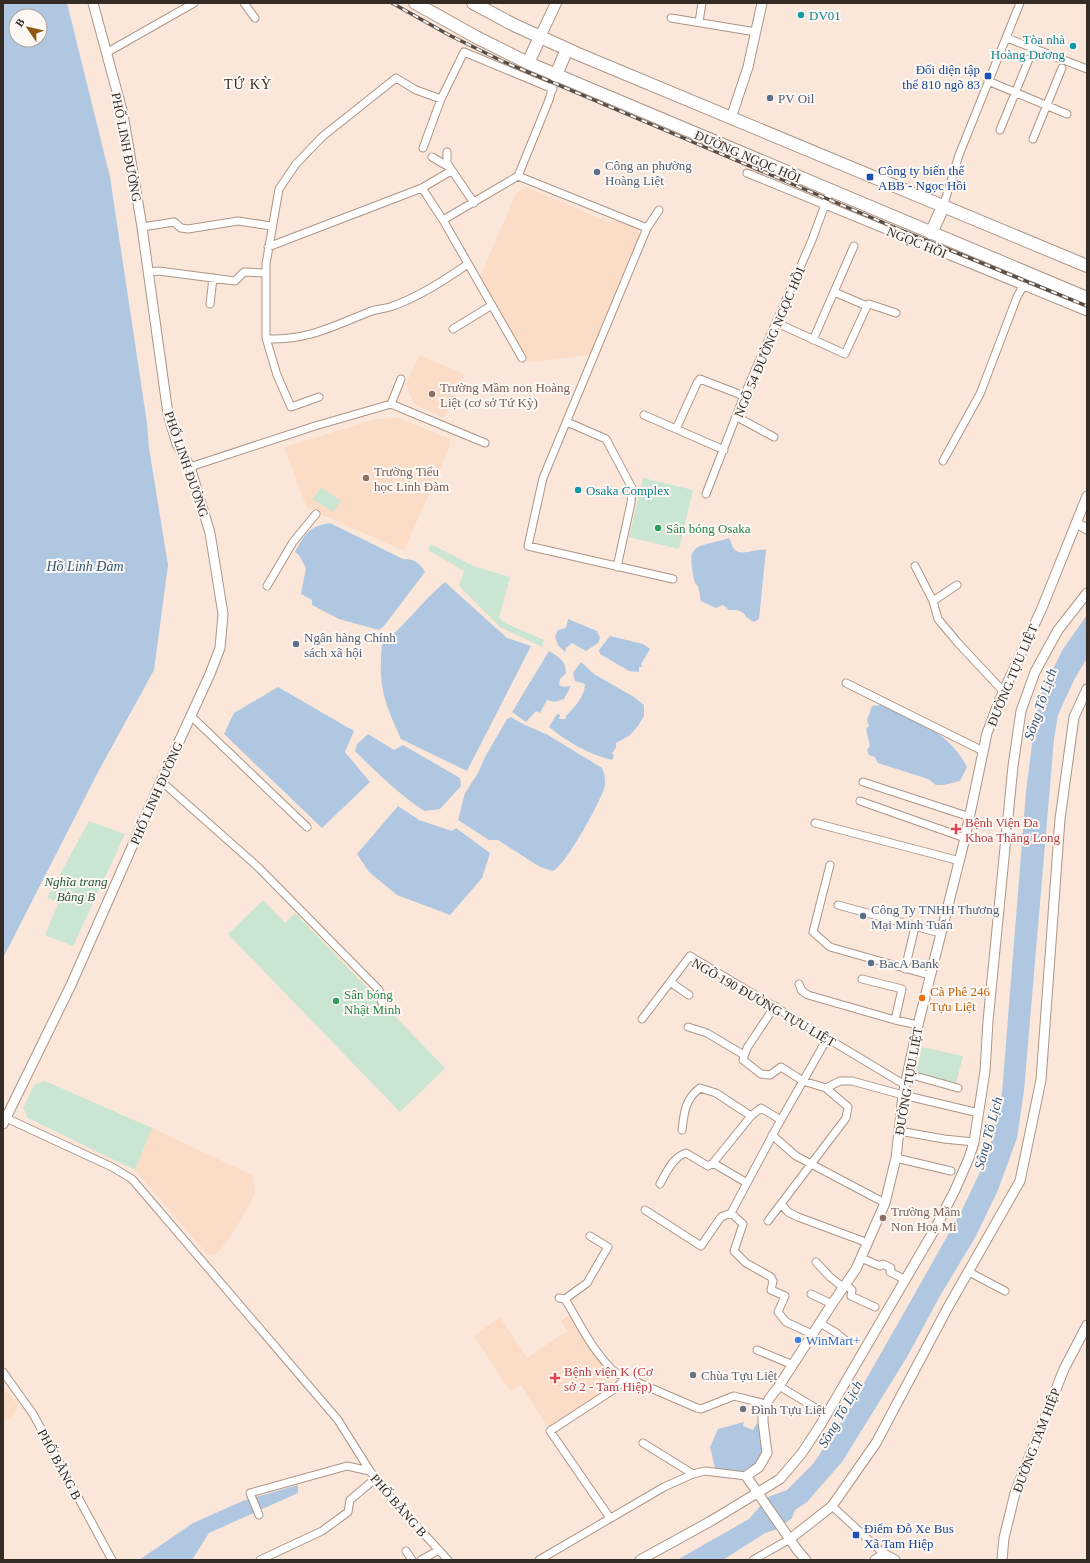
<svg xmlns="http://www.w3.org/2000/svg" width="1090" height="1563" font-family="'Times New Roman',serif">
	<style>
		.built { fill: #fbdcc6 }
		.green { fill: #cae5d2 }
		.water { fill: #b0c7e1; fill-rule: evenodd }
		.lines { fill: none; stroke-linecap: round; stroke-linejoin: round }
		.street-casing { stroke: #ac9585; stroke-width: 9 }
		.secondary-casing { stroke: #ac9585; stroke-width: 11 }
		.primary-casing { stroke: #ac9585; stroke-width: 12 }
		.highway-casing { stroke: #ac9585; stroke-width: 14 }
		.street { stroke: #fff; stroke-width: 7 }
		.secondary { stroke: #fff; stroke-width: 9 }
		.primary { stroke: #fff; stroke-width: 10 }
		.highway { stroke: #fff; stroke-width: 12 }
		.rail-casing { stroke: #5a4f47; stroke-width: 3.5 }
		.rail { stroke: #fdf8f4; stroke-width: 2; stroke-dasharray: 6; stroke-linecap: butt }
		.culture-dot { fill: #0f9aa8; stroke: #fdf8f4; stroke-width: 1.5 }
		.transit-dot { fill: #1a4fb4; stroke: #fdf8f4; stroke-width: 1.5 }
		.service-dot { fill: #5c6f8a; stroke: #fdf8f4; stroke-width: 1.5 }
		.education-dot { fill: #8d6e63; stroke: #fdf8f4; stroke-width: 1.5 }
		.leisure-dot { fill: #2e9e5b; stroke: #fdf8f4; stroke-width: 1.5 }
		.health-dot { fill: #e0444e; stroke: #fdf8f4; stroke-width: 1.5 }
		.food-dot { fill: #e8710a; stroke: #fdf8f4; stroke-width: 1.5 }
		.shop-dot { fill: #3f7fe0; stroke: #fdf8f4; stroke-width: 1.5 }
		.worship-dot { fill: #6b7280; stroke: #fdf8f4; stroke-width: 1.5 }
		.labels { text-anchor: middle; stroke-width: 4; stroke-linejoin: round; paint-order: stroke }
		.culture-label { font-size: 13px; fill: #0d838f; stroke: #fdf8f4; text-anchor: start }
		.transit-label { font-size: 13px; fill: #164399; stroke: #fdf8f4; text-anchor: start }
		.service-label { font-size: 13px; fill: #4e5e75; stroke: #fdf8f4; text-anchor: start }
		.street-label { font-size: 13px; fill: #342b24; stroke: #fdf8f4 }
		.education-label { font-size: 13px; fill: #785e54; stroke: #fdf8f4; text-anchor: start }
		.leisure-label { font-size: 13px; fill: #27864d; stroke: #fdf8f4; text-anchor: start }
		.health-label { font-size: 13px; fill: #be3a42; stroke: #fdf8f4; text-anchor: start }
		.park-label { font-size: 13px; font-style: italic; fill: #255739; stroke: #fdf8f4 }
		.food-label { font-size: 13px; fill: #c56008; stroke: #fdf8f4; text-anchor: start }
		.shop-label { font-size: 13px; fill: #366cbe; stroke: #fdf8f4; text-anchor: start }
		.worship-label { font-size: 13px; fill: #5b616d; stroke: #fdf8f4; text-anchor: start }
		.neighbourhood-label { font-size: 14px; letter-spacing: 1px; fill: #342b24; stroke: #fdf8f4 }
		.water-label { font-size: 14px; font-style: italic; fill: #32557a; stroke: #fdf8f4 }
	</style>
	<rect width="100%" height="100%" fill="#fbe7da"/>
	<path class="built" d="M526,187L609,222L621,220L639,229V236L589,355L528,362L479,279L516,193Z
		M419,355L464,374L444,418L414,404L406,384Z
		M399,418L450,439V446L404,551L307,508L284,447L377,419Z
		M152,1128L252,1175L255,1194L235,1230L218,1253L208,1255L135,1170Z
		M571,1314L615,1387L549,1429L521,1385L510,1391L474,1336L500,1317L527,1358L567,1331L561,1321Z
		M3,1386L18,1405L13,1415L3,1422Z"/>
	<path class="green" d="M643,478L693,490L679,549L629,537Z
		M321,487L341,501L333,512L313,499Z
		M431,544L473,566L510,577L499,618L505,623L544,640L542,647L500,627L459,586L464,571L428,550Z
		M89,821L125,834L73,946L45,935L59,902L47,898Z
		M263,900L285,923L295,913L445,1068L400,1112L228,934Z
		M922,1047L963,1056L956,1083L916,1074Z
		M45,1081L152,1128L135,1170L28,1118L23,1108L35,1084Z"/>
	<path class="water" d="M3,3H67L110,177L147,423L149,448L168,565L154,670L97,774L3,958ZM16,16H40V40H16Z
		M330,523L403,559C414,559 419,562 425,572L384,626L379,630L339,619L312,605V600L301,594L306,568C302,562 301,556 295,552C306,533 308,527 330,523Z
		M729,538C731,541 732,546 734,549C740,557 757,548 766,550L759,619L754,622L746,617L745,614L738,610H729L723,605L716,608L701,601L698,586L695,583C685,541 695,549 729,538Z
		M445,582L507,638L531,646L467,771L401,739C384,701 378,687 382,644C405,626 422,601 445,582Z
		M1087,615V658L1074,680L1058,715L1054,739L1024,1091L1017,1138L998,1190L976,1236L940,1296L907,1357L842,1462L807,1502L795,1510L792,1518L778,1529L765,1533L723,1560H677L749,1519L768,1497L787,1490L813,1464L847,1413L922,1281L962,1210L988,1155L1002,1093L1026,792L1035,720L1043,689L1063,649Z
		M568,619L597,631L600,638L598,643L586,651L572,643L566,648L565,652L558,645L555,637L558,630L566,628Z
		M610,636L643,644L650,649L641,664L642,667H639V672L629,671L600,654L599,650Z
		M549,651C559,657 566,661 566,673L560,679L559,685L563,687L571,686L564,699L554,702L547,700L540,713L536,711L526,722L512,712Z
		M581,662L594,674L634,697L644,705V716L638,726L629,736L616,743V748L612,753L614,756L612,760C588,754 568,742 549,727L557,714L560,715L559,719H566V716C574,708 585,696 585,684L575,681L573,673Z
		M278,687L354,731L345,752L370,782L322,828L224,734L234,713Z
		M881,705C915,721 949,731 967,767L960,781L944,785H936L928,779L878,763L875,757L869,755L867,750L870,746L866,729L869,726L867,720L872,706Z
		M511,717L523,724L548,735L602,768C605,774 606,782 604,789C599,804 566,865 553,871L540,867L498,840H489L458,820L465,793L478,773L485,757L507,719Z
		M368,734L394,750L403,745L460,778L461,786L440,809L424,811C399,794 377,773 355,751L357,744Z
		M398,806L419,820L452,831L456,828L490,853L482,878L450,915L397,895L369,872L357,854Z
		M744,1422L743,1426L753,1430L757,1423L762,1433L763,1461L745,1474L721,1471L715,1468L710,1447L718,1429Z
		M298,1485V1493L209,1533L192,1560H139L193,1523L245,1500Z"/>
	<g class="lines">
		<defs>
			<path id="street" d="M244,3L255,18
				M671,18L756,32
				M699,22L702,3
				M1007,38L1087,69
				M106,53L194,3
				M988,81L1067,114
				M1000,130L1029,59
				M1033,139L1062,68
				M423,148L441,99
				M447,152V163L474,203
				M432,157L449,167
				M747,173L1087,312
				M518,176L647,228
				M422,188L443,220L518,176L549,100L556,75
				M943,207L959,155L1020,3
				M659,210L647,228L543,478L528,546L673,579
				M443,220L522,358
				M142,227L174,222L181,228L188,229L238,221L271,226
				M268,247L422,188L451,171
				M148,272L159,271L235,281L244,272L265,273
				M834,292L867,306L869,304L896,313
				M210,304L213,278
				M777,323L845,354L867,306
				M453,329L492,305
				M267,339C309,340 331,327 369,312C376,309 383,309 390,307C419,297 443,281 468,264
				M813,340L854,246
				M319,397L291,407L277,375L266,338V264L279,189L296,164L323,136L396,78L416,90L441,99L464,52L553,89
				M391,404L401,379
				M644,415L724,450
				M737,417L774,437
				M567,422L606,439L632,488L631,503L617,567
				M676,429L697,383L700,379L744,396
				M943,461L980,394L1017,297L1030,274
				M190,467L315,426L391,404L485,443
				M706,494L744,396L812,240L830,191
				M915,566L933,601L938,619L958,643L1003,691
				M267,586L293,542L316,514
				M933,601L957,585
				M846,683L983,751
				M191,716L307,827
				M161,781L258,867L379,990L382,1003
				M863,782L970,817
				M860,801L965,838
				M815,823L960,861
				M830,865L813,932L830,947L929,975
				M838,905L940,933
				M905,969L915,927
				M862,979L902,989L895,1020
				M670,982L689,995
				M799,984L802,991L808,995L895,1020L918,1025
				M775,1006L747,1048L743,1060L761,1074L770,1075L781,1067L803,1081L826,1088L840,1081H852L903,1095L979,1113
				M642,1019L690,956L905,1085
				M688,1027L707,1033L744,1055
				M908,1074L958,1088
				M6,1118L112,1167L132,1179L338,1420L370,1471L392,1499L448,1560
				M682,1130C684,1113 685,1099 700,1088L716,1093L751,1116
				M899,1131L944,1139L974,1142
				M772,1135L796,1156L885,1203
				M896,1158L951,1171
				M713,1163L747,1183
				M660,1184C666,1173 673,1157 686,1153L708,1166L713,1163L751,1116L761,1108L781,1120
				M782,1205L788,1212L798,1217L868,1243
				M645,1210L701,1246L721,1217L731,1213L778,1125L827,1039
				M731,1213L743,1224L734,1251L746,1263L771,1277L773,1281L771,1290L785,1296L778,1312L786,1322L812,1334
				M768,1221L846,1118L848,1107L826,1088
				M861,1258L880,1266L883,1264L891,1268L890,1272L904,1279
				M816,1262L830,1277L844,1288
				M969,1272L1005,1291
				M846,1285L852,1290L851,1296L875,1307
				M811,1294L832,1304
				M559,1298L565,1299L587,1283L608,1247L590,1236
				M565,1299C580,1324 594,1354 616,1373L697,1408L701,1409L734,1396L766,1404
				M820,1323L835,1332L846,1341
				M757,1350L793,1365
				M3,1372L33,1414L112,1560
				M779,1386L814,1407
				M643,1443L693,1474
				M832,1506L884,1554
				M259,1515L250,1493L347,1466L370,1471
				M610,1518L550,1431L616,1388L627,1377
				M406,1551L412,1560
				M260,1560L322,1531L348,1512L350,1500L376,1478
				M421,1560L439,1550
				M539,1560L664,1487L693,1474L705,1471L746,1476
				M753,1560L790,1539"/>
			<path id="secondary" d="M731,118L748,67L762,3
				M1076,523L1087,529
				M3,1124L71,985L161,781L210,674L220,648L223,614L210,533L190,467L177,444L168,414L142,227L123,114L93,3
				M790,1539L832,1506L876,1443L947,1309L1020,1181L1041,1080L1060,819L1074,717L1087,689
				M640,1560L711,1521L780,1479L802,1453L821,1424L936,1227L955,1190L969,1158L974,1142L985,1071L988,1021L1013,766L1021,711L1035,672L1058,630L1087,593
				M806,1560L798,1551L746,1476L759,1467L767,1453L763,1422V1413L769,1399L779,1386L832,1304L856,1269L885,1203L896,1158L903,1095L918,1025L965,838L987,733L1000,699L1042,608L1087,496
				M875,1560L884,1554L895,1560
				M1002,1560L1004,1538L1015,1493L1064,1369L1087,1325"/>
			<path id="primary" d="M540,37L556,3"/>
			<path id="highway" d="M415,3L476,37L528,63L1087,298
				M473,3L514,25L578,54L1087,266
				M528,63L540,37
				M556,75L567,49
				M931,233L943,207"/>
		</defs>
		<use href="#street" class="street-casing"/>
		<use href="#secondary" class="secondary-casing"/>
		<use href="#primary" class="primary-casing"/>
		<use href="#highway" class="highway-casing"/>
		<use href="#street" class="street"/>
		<use href="#secondary" class="secondary"/>
		<use href="#primary" class="primary"/>
		<use href="#highway" class="highway"/>
		<defs>
			<path id="rail" d="M392,3L449,35L502,61L896,228L1087,306"/>
		</defs>
		<use href="#rail" class="rail-casing"/>
		<use href="#rail" class="rail"/>
	</g>
	<g class="culture-dot">
		<circle cx="801" cy="15" r="4"/>
		<circle cx="1073" cy="46" r="4"/>
		<circle cx="578" cy="490" r="4"/>
	</g>
	<g class="transit-dot">
		<rect x="984" y="72" width="8" height="8" rx="2"/>
		<rect x="866" y="173" width="8" height="8" rx="2"/>
		<rect x="852" y="1531" width="8" height="8" rx="2"/>
	</g>
	<g class="service-dot">
		<circle cx="770" cy="98" r="4"/>
		<circle cx="597" cy="172" r="4"/>
		<circle cx="296" cy="644" r="4"/>
		<circle cx="863" cy="916" r="4"/>
		<circle cx="871" cy="963" r="4"/>
	</g>
	<g class="education-dot">
		<circle cx="432" cy="394" r="4"/>
		<circle cx="366" cy="478" r="4"/>
		<circle cx="883" cy="1218" r="4"/>
	</g>
	<g class="leisure-dot">
		<circle cx="658" cy="528" r="4"/>
		<circle cx="336" cy="1001" r="4"/>
	</g>
	<g class="health-dot">
		<path d="M954 823h4v4h4v4h-4v4h-4v-4h-4v-4h4z"/>
		<path d="M553 1372h4v4h4v4h-4v4h-4v-4h-4v-4h4z"/>
	</g>
	<circle class="food-dot" cx="922" cy="998" r="4"/>
	<circle class="shop-dot" cx="798" cy="1340" r="4"/>
	<g class="worship-dot">
		<circle cx="693" cy="1375" r="4"/>
		<circle cx="743" cy="1409" r="4"/>
	</g>
	<g class="labels">
		<g class="culture-label">
			<text x="809" y="20">DV01</text>
			<text x="1065" y="44" text-anchor="end">Tòa nhà<tspan x="1065" dy="15">Hoàng Dương</tspan></text>
			<text x="586" y="495">Osaka Complex</text>
		</g>
		<g class="transit-label">
			<text x="980" y="74" text-anchor="end">Đối diện tập<tspan x="980" dy="15">thể 810 ngõ 83</tspan></text>
			<text x="878" y="175">Công ty biến thế<tspan x="878" dy="15">ABB - Ngọc Hồi</tspan></text>
			<text x="864" y="1533">Điểm Đỗ Xe Bus<tspan x="864" dy="15">Xã Tam Hiệp</tspan></text>
		</g>
		<g class="service-label">
			<text x="778" y="103">PV Oil</text>
			<text x="605" y="170">Công an phường<tspan x="605" dy="15">Hoàng Liệt</tspan></text>
			<text x="304" y="642">Ngân hàng Chính<tspan x="304" dy="15">sách xã hội</tspan></text>
			<text x="871" y="914">Công Ty TNHH Thương<tspan x="871" dy="15">Mại Minh Tuấn</tspan></text>
			<text x="879" y="968">BacA Bank</text>
		</g>
		<g class="street-label">
			<text transform="translate(127 147) rotate(79)" y="5">PHỐ LINH ĐƯỜNG</text>
			<text transform="translate(748 156) rotate(23)" y="5">ĐƯỜNG NGỌC HỒI</text>
			<text transform="translate(917 242) rotate(22)" y="5">NGỌC HỒI</text>
			<text transform="translate(769 342) rotate(-67)" y="5">NGÕ 54 ĐƯỜNG NGỌC HỒI</text>
			<text transform="translate(187 464) rotate(71)" y="5">PHỐ LINH ĐƯỜNG</text>
			<text transform="translate(1012 675) rotate(-67)" y="5">ĐƯỜNG TỰU LIỆT</text>
			<text transform="translate(156 793) rotate(-66)" y="5">PHỐ LINH ĐƯỜNG</text>
			<text transform="translate(764 1002) rotate(30)" y="5">NGÕ 190 ĐƯỜNG TỰU LIỆT</text>
			<text transform="translate(908 1081) rotate(-80)" y="5">ĐƯỜNG TỰU LIỆT</text>
			<text transform="translate(1036 1440) rotate(-69)" y="5">ĐƯỜNG TAM HIỆP</text>
			<text transform="translate(60 1464) rotate(62)" y="5">PHỐ BẰNG B</text>
			<text transform="translate(399 1505) rotate(49)" y="5">PHỐ BẰNG B</text>
		</g>
		<g class="education-label">
			<text x="440" y="392">Trường Mầm non Hoàng<tspan x="440" dy="15">Liệt (cơ sở Tứ Kỳ)</tspan></text>
			<text x="374" y="476">Trường Tiểu<tspan x="374" dy="15">học Linh Đàm</tspan></text>
			<text x="891" y="1216">Trường Mầm<tspan x="891" dy="15">Non Hoạ Mi</tspan></text>
		</g>
		<g class="leisure-label">
			<text x="666" y="533">Sân bóng Osaka</text>
			<text x="344" y="999">Sân bóng<tspan x="344" dy="15">Nhật Minh</tspan></text>
		</g>
		<g class="health-label">
			<text x="965" y="827">Bệnh Viện Đa<tspan x="965" dy="15">Khoa Thăng Long</tspan></text>
			<text x="564" y="1376">Bệnh viện K (Cơ<tspan x="564" dy="15">sở 2 - Tam Hiệp)</tspan></text>
		</g>
		<g class="park-label">
			<text x="76" y="886">Nghĩa trang<tspan x="76" dy="15">Bằng B</tspan></text>
		</g>
		<g class="food-label">
			<text x="930" y="996">Cà Phê 246<tspan x="930" dy="15">Tựu Liệt</tspan></text>
		</g>
		<g class="shop-label">
			<text x="806" y="1345">WinMart+</text>
		</g>
		<g class="worship-label">
			<text x="701" y="1380">Chùa Tựu Liệt</text>
			<text x="751" y="1414">Đình Tựu Liệt</text>
		</g>
		<g class="neighbourhood-label">
			<text x="248" y="89">TỨ KỲ</text>
		</g>
		<g class="water-label">
			<text x="85" y="571">Hồ Linh Đàm</text>
			<text transform="translate(1040 704) rotate(-71)" y="5">Sông Tô Lịch</text>
			<text transform="translate(988 1133) rotate(-75)" y="5">Sông Tô Lịch</text>
			<text transform="translate(840 1414) rotate(-60)" y="5">Sông Tô Lịch</text>
		</g>
	</g>
	<rect width="1090" height="1563" fill="none" stroke="#342b24" stroke-width="8"/>
	<g transform="translate(28 28) rotate(304)"><circle r="19" fill="#fdf8f4" stroke="#ada6a1"/>
	<path d="M0-3L7 15L0 10L-7 15Z" fill="#905710"/>
	<text y="-6" font-size="11" font-weight="bold" text-anchor="middle" fill="#342b24">B</text>
	</g>
</svg>
